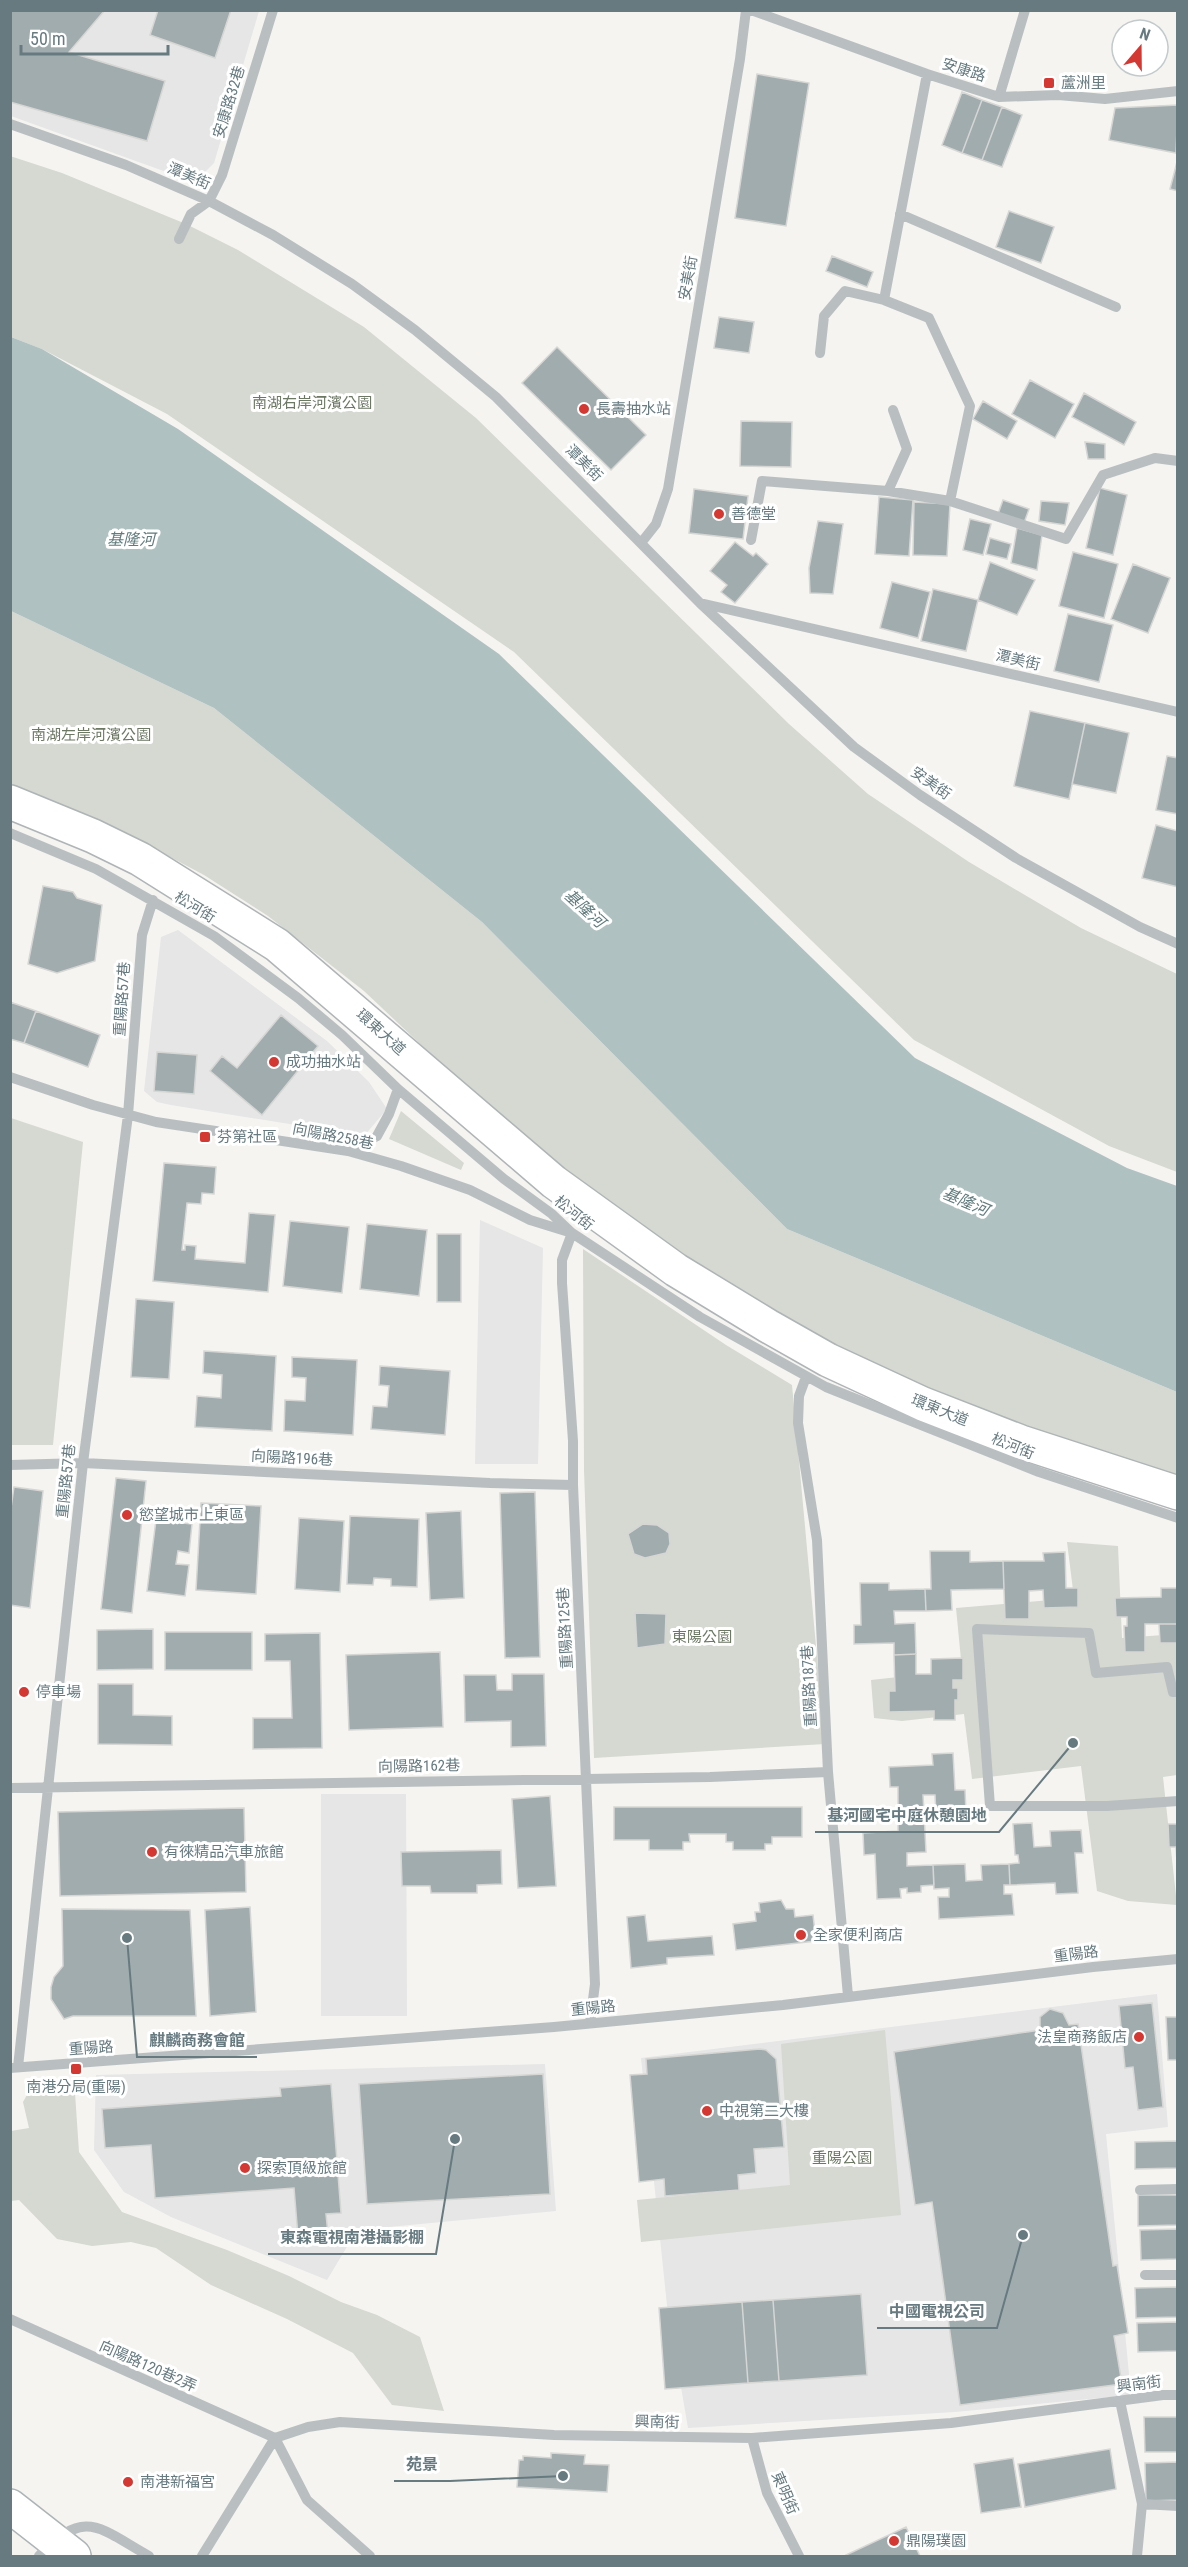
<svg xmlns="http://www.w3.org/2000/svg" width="1188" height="2567" font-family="'Roboto Condensed','Noto Sans TC',sans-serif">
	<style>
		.built { fill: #e5e6e5 }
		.green { fill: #d5d9d1 }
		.water { fill: #b0c1c1 }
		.building { fill: #a1acae; stroke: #d6d6d4; stroke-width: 1.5 }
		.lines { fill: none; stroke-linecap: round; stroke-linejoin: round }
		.major-casing { stroke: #adb4b6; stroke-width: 36 }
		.highway-casing { stroke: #afb4b6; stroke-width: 36 }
		.minor { stroke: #b9bfc1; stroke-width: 10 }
		.major { stroke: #fff; stroke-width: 33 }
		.highway { stroke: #fff; stroke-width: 33 }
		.poi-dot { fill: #d43832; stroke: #fff; stroke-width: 2 }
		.labels { text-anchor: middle; stroke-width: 6; stroke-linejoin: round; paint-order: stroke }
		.street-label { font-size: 15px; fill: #667a80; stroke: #fff }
		.poi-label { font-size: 15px; fill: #667a80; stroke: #fff; text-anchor: start }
		.park-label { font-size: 15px; fill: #6c7864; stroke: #fff }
		.water-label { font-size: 16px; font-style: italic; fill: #627b7d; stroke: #fff }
		.leader { fill: none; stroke: #667a80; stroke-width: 2 }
		.callout-dot { fill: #667a80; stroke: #fff; stroke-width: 2 }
		.callout-label { font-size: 16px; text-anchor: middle; font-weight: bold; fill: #667a80; stroke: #fff; stroke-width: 6; stroke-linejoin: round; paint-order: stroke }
	</style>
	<rect width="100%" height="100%" fill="#f5f4f1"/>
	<path class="built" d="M11,11H259L214,163L204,173L183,178L11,116Z
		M178,930L327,1041L369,1082L387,1109L364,1136L171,1105L157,1102L144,1091L161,937Z
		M480,1220L543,1248L538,1464H475Z
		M321,1794H406L407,2016H321Z
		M1157,1994L1168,2127L1106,2134L1131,2395L955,2412L688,2428L667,2305L641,2058Z
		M545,2064L556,2211L357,2230L327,2280L171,2217L124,2192L94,2150L96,2075Z"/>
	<path class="green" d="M10,156L62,173L186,224L238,250L364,327L476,418L789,724L868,794L969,862L1081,928L1177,974V1172L1109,1146L914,1040L514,652L167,414L42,349L11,337Z
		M11,611L214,708L482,922L787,1229L1177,1392V1487L933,1403L655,1243L521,1139L364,991L268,916L204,875L110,825L11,787Z
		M401,1111L464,1163L461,1170L389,1139Z
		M11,1118L83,1142L53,1445H11Z
		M583,1249L726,1345L792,1385L825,1744L594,1758L584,1470Z
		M1067,1542L1118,1546L1122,1638L1177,1634V1775L1163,1777L1177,1905L1128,1901L1097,1891L1081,1766L972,1779L964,1714L902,1721L874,1718L871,1680L962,1670L956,1608L1074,1598Z
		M885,2030L901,2215L641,2242L637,2200L790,2185L781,2044Z
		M32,2086L75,2093L79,2152L122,2212L227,2250L289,2276L341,2302L377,2315L420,2337L444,2411L392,2405L353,2353L287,2319L211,2285L156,2248L131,2242L92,2246L57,2239L19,2200L11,2201V2131L29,2128L23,2102Z"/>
	<path class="water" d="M11,337L42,349L178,429L499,654L915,1058L1127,1168L1177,1186V1392L787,1229L482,922L214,708L11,611Z"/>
	<path class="building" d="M10,10H105L69,52L165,81L147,141L10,102Z
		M158,10H231L215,58L150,35Z
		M757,74L809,83L786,226L735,218Z
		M962,92L982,100L962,153L942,145Z
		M982,100L1002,107L982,160L962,153Z
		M1178,105L1176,153L1109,140L1115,108Z
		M1002,107L1022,115L1002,167L982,160Z
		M1178,158V191L1170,189Z
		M1009,211L1054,227L1041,263L996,247Z
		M832,256L873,272L867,287L826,271Z
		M719,317L754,322L749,353L714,348Z
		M557,347L646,435L611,470L522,383Z
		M1030,380L1074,404L1055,438L1012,414Z
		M1084,393L1136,422L1124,445L1072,417Z
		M983,401L1017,421L1007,439L973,419Z
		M741,421L792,422L791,467L740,466Z
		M1085,442L1105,444V459H1088Z
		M1100,488L1127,495L1113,555L1086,548Z
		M694,489L748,496L743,539L689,533Z
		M879,497L913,500L909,556L875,554Z
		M1003,500L1029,509L1024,523L998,514Z
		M1041,501L1069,503L1065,525L1039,521Z
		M914,502L950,504L947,556L913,555Z
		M970,519L991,524L983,555L963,550Z
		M818,521L843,524L833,594L810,593L809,568Z
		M1017,528L1042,535L1037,570L1011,563Z
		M990,538L1011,544L1007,559L986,554Z
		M735,542L753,556L756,553L768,564L735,603L721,592L727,585L710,571Z
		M1073,552L1118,564L1104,618L1059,606Z
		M990,562L1035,580L1017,615L978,600Z
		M1133,564L1170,578L1148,633L1111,619Z
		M892,582L930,592L918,638L880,628Z
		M933,589L978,600L966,651L921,641Z
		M1068,614L1113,625L1099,682L1054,671Z
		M1030,711L1085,723L1069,799L1014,786Z
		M1085,723L1129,733L1116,793L1072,784Z
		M1167,756L1178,758V814L1156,810Z
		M1156,825L1178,831V887L1142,878Z
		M43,886L73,892L77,898L102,905L95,961L57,973L28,964Z
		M10,1002L36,1011L24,1043L10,1039Z
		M36,1011L100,1035L88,1067L24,1043Z
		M281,1015L318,1046L262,1115L210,1071L222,1056L237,1068Z
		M157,1052L197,1055L194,1094L154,1091Z
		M164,1163L216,1167L214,1194L202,1193L201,1204L187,1203L182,1250H185V1245L196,1246L195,1259L245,1263L249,1213L275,1215L268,1292L153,1281Z
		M290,1221L349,1227L342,1293L283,1286Z
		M367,1224L427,1230L419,1296L360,1289Z
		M437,1234H461V1302H437Z
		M136,1299L174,1302L169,1379L131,1377Z
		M204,1351L276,1356L272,1431L195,1427L197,1396L221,1398L222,1375L203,1373Z
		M292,1357L357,1360L353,1435L284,1431L285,1400L305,1401L306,1378L292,1377Z
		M380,1366L450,1371L445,1435L371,1429L373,1406L387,1407L389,1386L379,1385Z
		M116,1478L146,1481L132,1613L101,1609Z
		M14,1487L43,1491L30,1608L10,1605V1515Z
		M535,1492L540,1657L505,1658L500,1493Z
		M201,1503L261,1506L256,1594L196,1590Z
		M461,1511L464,1598L430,1600L426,1513Z
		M350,1516L419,1519L417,1587L391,1586V1579L374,1578L373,1585L347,1584Z
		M299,1518L344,1521L340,1592L295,1589Z
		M156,1520L192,1524L189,1553L178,1551L176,1564L189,1565L185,1596L147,1591Z
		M643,1524L657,1525L669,1533L670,1544L666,1553L645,1558L634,1554L628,1534Z
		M930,1551H970V1562L1003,1561L1004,1589L951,1590L952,1610L926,1611L925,1589H931Z
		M1065,1552L1066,1588H1078V1607L1044,1608L1043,1590L1029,1591V1619H1005L1003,1561H1044L1043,1553Z
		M860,1583H889V1590L925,1589L926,1611H894L895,1624L915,1623L916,1654L894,1655V1643L854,1644V1625H861Z
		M1161,1588H1178V1624H1145V1652H1125L1124,1626H1127V1617H1116L1115,1598L1161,1597Z
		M635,1613L666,1614L665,1644L637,1648Z
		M1159,1624H1178V1643H1160Z
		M153,1629V1669L97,1670V1630Z
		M165,1632H252V1670H165Z
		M320,1633L322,1748L253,1749V1718H292L290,1661H265V1634Z
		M440,1652L443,1727L349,1730L346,1655Z
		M916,1654V1674H931V1659L963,1658V1680H953V1688H958V1700H955V1720H934V1711L889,1712V1691H895L894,1655Z
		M512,1674H544L546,1746L511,1747V1721L465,1722L464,1675H496L497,1690H512Z
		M98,1684H133V1715L172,1716V1745L98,1744Z
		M953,1753L955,1790H965L966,1813L936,1815L935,1795H923L924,1813L898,1814V1787H890L889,1767L933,1765L932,1754Z
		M550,1796L556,1886L518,1888L512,1799Z
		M614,1807H802V1837H772V1844H765V1850H733V1842H726V1834H689L690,1842H683V1850H649V1840H614Z
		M244,1808L246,1892L60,1896L58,1812Z
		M924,1813L926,1852L907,1853V1866L933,1865L934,1885L921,1886V1892L907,1893V1888L900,1889L901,1898L877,1899L875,1854L864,1855L863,1833L898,1831V1814Z
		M1032,1823L1034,1847L1051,1846L1050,1831L1081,1830L1083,1853H1075L1078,1893L1056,1894L1055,1883L1010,1885L1009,1864L1019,1863L1018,1855H1015L1013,1824Z
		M1168,1824H1178V1876L1176,1847H1169Z
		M501,1850L502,1884L477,1885V1893H431L430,1886H402L401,1852Z
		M965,1864L966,1881L982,1880L981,1865L1009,1864L1010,1885H1004V1894H1012L1014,1915L939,1919L938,1897H949V1888L934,1889L933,1865Z
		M781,1900L786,1909H794L795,1917L813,1915L816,1941L736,1950L733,1924L756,1921L755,1912H760L759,1903Z
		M250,1907L256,2012L210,2016L205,1910Z
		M62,1909L190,1910L196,2016H73L64,2019L51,1999V1987L54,1977L63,1966Z
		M645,1915L648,1941L712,1936L714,1955L667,1958V1964L631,1968L627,1917Z
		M1152,2003L1163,2107L1138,2110L1133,2067L1125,2068L1119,2006Z
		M1050,2009L1063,2013L1069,2025L1078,2024L1113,2266L1117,2265L1128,2333L1114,2336L1122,2384L960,2405L932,2202L915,2205L894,2052L1040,2030V2017Z
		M1166,2017H1178V2060H1168Z
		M760,2049L766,2050L776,2059L784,2147L754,2149L756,2173L738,2175L739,2190L665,2196L664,2179L639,2182L630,2075L647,2074L646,2059Z
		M543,2074L550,2194L367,2204L359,2084Z
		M331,2084L341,2213L326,2214L328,2234L298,2236L294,2188L155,2198L151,2145L105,2148L102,2109L281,2096L280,2088Z
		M1178,2141V2168L1135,2169V2142Z
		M1138,2195H1178V2225L1138,2226Z
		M1178,2229V2259L1141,2260L1140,2230Z
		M1178,2287V2317L1136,2318L1135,2288Z
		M861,2294L867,2375L779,2381L773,2300Z
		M773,2300L779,2381L748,2383L742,2302Z
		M742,2302L748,2383L665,2389L659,2308Z
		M1178,2322V2351L1138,2352L1137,2323Z
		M1144,2417H1178V2452H1145Z
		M1110,2449L1116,2489L1025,2507L1018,2464Z
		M551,2453L585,2455L584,2464L609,2465L607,2492L517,2487L519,2460H523V2456L551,2458Z
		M1013,2458L1021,2507L981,2513L974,2464Z
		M1178,2462V2500L1146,2501L1145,2463Z
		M906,2527L920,2556H847L846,2555Z"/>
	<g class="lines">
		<defs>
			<path id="major" d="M10,2506L74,2556"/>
			<path id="highway" d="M10,802L93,836L140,859L277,945L554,1182L676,1270L768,1326L828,1360L923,1404L1021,1442L1178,1493"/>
		</defs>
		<use href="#major" class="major-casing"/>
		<use href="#highway" class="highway-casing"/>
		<path class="minor" d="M751,10L927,74L999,97L1058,95L1105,99L1178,91
			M927,74L884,300L929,318L970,406L950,501
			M999,97L1025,10
			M10,124L126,165L209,201L273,235L352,284L415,330L496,397L700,603L1178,712
			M900,214L1116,307
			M179,239L191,214L209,201L222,175L273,10
			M820,353L824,316L845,291L884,300
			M888,491L907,449L893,410
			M751,540L762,481L888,491L950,501L1066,539L1103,475L1155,458L1178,461
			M641,543L656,524L668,489L740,59L746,10
			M700,603L854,747L920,795L1016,858L1140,927L1178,944
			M10,833L96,869L214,936L298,998L342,1035L398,1089L504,1179L552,1214L572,1233L700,1317L826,1387L1039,1472L1178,1518
			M10,1077L93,1105L156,1122L348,1151L401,1166L470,1190L530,1220L572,1233L562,1260V1283L573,1441V1485L595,1984L590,2023
			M348,1151L377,1136L389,1114L398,1089
			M806,1377L799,1396L798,1423L817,1540L828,1772L848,1996
			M10,1465L83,1463L490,1483L573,1485
			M1178,1692H1173L1167,1667L1096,1673L1089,1633L977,1629L990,1806H1107L1178,1801
			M10,1788L710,1777L828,1772
			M18,2067L83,1463L128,1115L142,935L153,900
			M10,2068L554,2027L783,2005L1093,1967L1178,1959
			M1140,2190L1178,2189
			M1145,2275H1178
			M10,2319L275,2438L307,2500L370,2556
			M1120,2401L1142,2504L1137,2556
			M752,2438L767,2493L799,2556
			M1142,2504L1178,2506
			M39,2556C85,2507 99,2528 149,2556
			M202,2556L275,2438L308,2427L340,2422L554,2435L752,2438L951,2423L1163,2395H1178"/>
		<use href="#major" class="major"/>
		<use href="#highway" class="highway"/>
	</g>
	<g class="poi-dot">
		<rect x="1043" y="77" width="12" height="12" rx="3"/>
		<circle cx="584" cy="409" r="6"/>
		<circle cx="719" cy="514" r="6"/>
		<circle cx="274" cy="1062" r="6"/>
		<rect x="199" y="1131" width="12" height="12" rx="3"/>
		<circle cx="127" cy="1515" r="6"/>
		<circle cx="24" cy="1692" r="6"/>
		<circle cx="152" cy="1852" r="6"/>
		<circle cx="801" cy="1935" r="6"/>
		<circle cx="1139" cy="2037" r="6"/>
		<rect x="70" y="2063" width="12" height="12" rx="3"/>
		<circle cx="707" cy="2111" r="6"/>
		<circle cx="245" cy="2168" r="6"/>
		<circle cx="128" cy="2482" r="6"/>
		<circle cx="894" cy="2541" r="6"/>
	</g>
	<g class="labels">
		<g class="street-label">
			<text transform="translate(964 70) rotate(18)" y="5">安康路</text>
			<text transform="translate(229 102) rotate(-73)" y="5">安康路32巷</text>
			<text transform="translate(189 176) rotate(23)" y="5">潭美街</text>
			<text transform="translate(688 278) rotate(-80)" y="5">安美街</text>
			<text transform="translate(584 463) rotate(45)" y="5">潭美街</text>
			<text transform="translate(1018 660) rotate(13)" y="5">潭美街</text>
			<text transform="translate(931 783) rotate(35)" y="5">安美街</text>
			<text transform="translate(195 907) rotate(31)" y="5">松河街</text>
			<text transform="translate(122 999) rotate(-86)" y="5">重陽路57巷</text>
			<text transform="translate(381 1032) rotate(42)" y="5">環東大道</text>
			<text transform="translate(333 1136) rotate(11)" y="5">向陽路258巷</text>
			<text transform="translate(574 1213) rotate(39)" y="5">松河街</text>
			<text transform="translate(940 1410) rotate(22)" y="5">環東大道</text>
			<text transform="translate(1013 1446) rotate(22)" y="5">松河街</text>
			<text transform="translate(292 1458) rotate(3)" y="5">向陽路196巷</text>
			<text transform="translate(66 1481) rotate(-84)" y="5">重陽路57巷</text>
			<text transform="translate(565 1628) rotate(-93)" y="5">重陽路125巷</text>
			<text transform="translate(809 1686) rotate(-93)" y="5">重陽路187巷</text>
			<text transform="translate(419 1766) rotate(-1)" y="5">向陽路162巷</text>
			<text transform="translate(1076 1954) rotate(-7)" y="5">重陽路</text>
			<text transform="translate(593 2008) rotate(-6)" y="5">重陽路</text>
			<text transform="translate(91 2048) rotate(-4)" y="5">重陽路</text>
			<text transform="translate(148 2366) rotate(24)" y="5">向陽路120巷2弄</text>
			<text transform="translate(1139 2384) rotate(-7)" y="5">興南街</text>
			<text transform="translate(657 2422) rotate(1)" y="5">興南街</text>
			<text transform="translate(785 2493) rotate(67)" y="5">東明街</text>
		</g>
		<g class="poi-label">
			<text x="1061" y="88">蘆洲里</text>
			<text x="596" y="414">長壽抽水站</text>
			<text x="731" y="519">善德堂</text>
			<text x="286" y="1067">成功抽水站</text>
			<text x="217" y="1142">芬第社區</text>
			<text x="139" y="1520">慾望城市上東區</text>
			<text x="36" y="1697">停車場</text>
			<text x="164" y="1857">有徠精品汽車旅館</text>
			<text x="813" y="1940">全家便利商店</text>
			<text x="1127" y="2042" text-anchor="end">法皇商務飯店</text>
			<text x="76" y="2092" text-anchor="middle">南港分局(重陽)</text>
			<text x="719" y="2116">中視第二大樓</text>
			<text x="257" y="2173">探索頂級旅館</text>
			<text x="140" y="2487">南港新福宮</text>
			<text x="906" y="2546">鼎陽璞園</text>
		</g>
		<g class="park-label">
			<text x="312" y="408">南湖右岸河濱公園</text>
			<text x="91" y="740">南湖左岸河濱公園</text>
			<text x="702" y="1642">東陽公園</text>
			<text x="842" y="2163">重陽公園</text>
		</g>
		<g class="water-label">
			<text x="131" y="545">基隆河</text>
			<text transform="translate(585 908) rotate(42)" y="6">基隆河</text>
			<text transform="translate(966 1201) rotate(23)" y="6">基隆河</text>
		</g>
	</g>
	<path class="leader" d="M1073 1743L999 1832H815M127 1938L137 2057H257M455 2139L436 2254H268M1023 2235L997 2328H877M563 2476L450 2481H394"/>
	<g class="callout-dot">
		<circle cx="1073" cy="1743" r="6"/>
		<circle cx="127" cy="1938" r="6"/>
		<circle cx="455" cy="2139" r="6"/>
		<circle cx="1023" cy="2235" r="6"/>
		<circle cx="563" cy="2476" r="6"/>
	</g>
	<g class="callout-label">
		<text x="907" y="1821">基河國宅中庭休憩園地</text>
		<text x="197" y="2046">麒麟商務會館</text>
		<text x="352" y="2243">東森電視南港攝影棚</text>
		<text x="937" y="2317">中國電視公司</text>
		<text x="422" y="2470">苑景</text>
	</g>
	<rect width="1188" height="2567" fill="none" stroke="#667a80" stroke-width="24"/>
	<g transform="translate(1140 48) rotate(20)"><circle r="28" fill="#ffffff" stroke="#c2cacc" stroke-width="1.5"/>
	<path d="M0-4.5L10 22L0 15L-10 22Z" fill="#d43832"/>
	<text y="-9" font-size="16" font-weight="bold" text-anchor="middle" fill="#667a80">N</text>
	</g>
	<path d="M21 45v9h147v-9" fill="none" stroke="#667a80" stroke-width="3"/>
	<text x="30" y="45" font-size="18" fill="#667a80" stroke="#ffffff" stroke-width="4.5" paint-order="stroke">50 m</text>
</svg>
